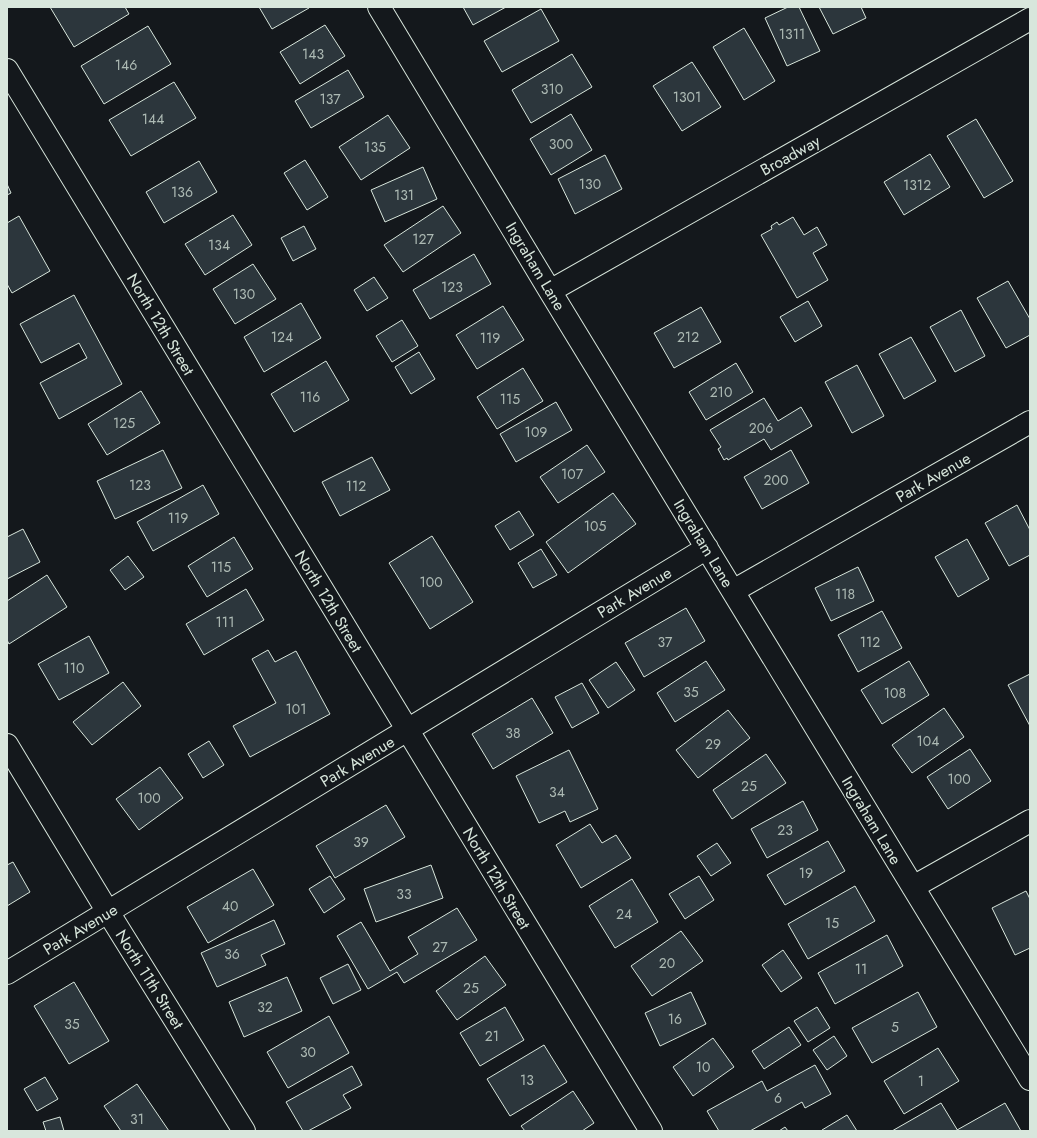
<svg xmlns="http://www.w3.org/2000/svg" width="1037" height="1138" font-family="Jost,sans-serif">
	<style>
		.building { fill: #2c363c; stroke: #d8e6dc }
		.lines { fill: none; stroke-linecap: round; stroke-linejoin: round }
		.street-casing { stroke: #d8e6dc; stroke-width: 24 }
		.street { stroke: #14181c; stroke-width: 22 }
		.labels { text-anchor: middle; stroke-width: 3; stroke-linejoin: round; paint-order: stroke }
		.number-label { font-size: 14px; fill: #adbab4 }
		.street-label { font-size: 16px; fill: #d8e6dc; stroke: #14181c }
	</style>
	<rect width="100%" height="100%" fill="#14181c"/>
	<path class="building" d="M50,7H125L129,14L74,47Z
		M259,7H308L309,8L272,29Z
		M463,7H506L473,25Z
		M788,7H799L820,51L787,66L765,18Z
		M819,7H861L866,18L833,34Z
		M541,9L559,41L502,72L484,41Z
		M325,25L345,56L300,84L280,52Z
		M148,26L171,64L104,104L81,66Z
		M744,28L775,81L744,100L713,47Z
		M572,54L592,87L531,123L512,90Z
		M692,62L721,107L682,131L653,86Z
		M348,70L364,97L311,128L295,101Z
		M174,82L196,118L131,156L109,120Z
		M571,114L592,150L551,175L530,139Z
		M388,115L410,148L361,180L339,147Z
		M976,119L1013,181L984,198L947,136Z
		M930,154L950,187L904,215L884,182Z
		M605,155L622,189L575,214L558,179Z
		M305,160L328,197L307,210L284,173Z
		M199,161L217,192L164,223L146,192Z
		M423,167L437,199L385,222L371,190Z
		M7,184L11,193L7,195Z
		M443,206L461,233L403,272L384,245Z
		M233,215L252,245L205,275L185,244Z
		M19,216L50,271L12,293L7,284V223Z
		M793,217L804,235L817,227L827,245L813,253L828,280L797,298L761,235L772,229L771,226L777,222L779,225Z
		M304,226L316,249L293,261L281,238Z
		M474,254L491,284L430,319L413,290Z
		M253,264L276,299L235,324L213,289Z
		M374,277L388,298L367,311L354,290Z
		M1008,281L1030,319V335L1006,348L977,298Z
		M74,295L122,384L59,419L40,383L87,358L79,343L41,363L20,324Z
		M808,301L822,326L795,342L780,317Z
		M301,303L321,338L264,372L244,337Z
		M503,306L524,340L477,369L456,335Z
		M701,307L721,342L674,368L654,333Z
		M961,310L985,356L955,372L930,327Z
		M402,320L418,346L392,362L376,336Z
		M911,337L936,381L904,399L879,354Z
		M419,352L435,379L411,394L395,367Z
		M326,361L349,400L294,432L271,394Z
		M736,363L753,392L706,420L689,392Z
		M857,365L884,416L852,433L825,382Z
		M523,368L543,401L497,429L477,397Z
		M141,391L160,423L107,455L88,424Z
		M764,398L778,421L801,407L812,426L771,450L764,439L728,460L727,458L724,460L718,449L721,447L710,430Z
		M556,402L572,430L516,462L500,434Z
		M587,445L605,472L558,503L540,477Z
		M163,450L182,488L115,519L97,481Z
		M791,450L809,483L762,509L744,477Z
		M372,457L390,490L340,516L322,482Z
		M203,485L219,514L153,551L137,522Z
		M613,493L636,524L568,573L546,542Z
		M1017,505L1030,530V555L1009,566L985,523Z
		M519,511L534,535L510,550L495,526Z
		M23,529L40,562L7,579V537Z
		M432,536L473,602L430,629L389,563Z
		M234,537L253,569L207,597L188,566Z
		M967,539L989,579L958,597L935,557Z
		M541,549L557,575L533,588L518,563Z
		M128,556L144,577L125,590L110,570Z
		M858,567L874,601L831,621L815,588Z
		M47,575L67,607L9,644L7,640V601Z
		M246,589L264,620L204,655L186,624Z
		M686,608L705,641L644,677L625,643Z
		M882,611L902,648L858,672L838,635Z
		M89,636L109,673L59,700L38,664Z
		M268,650L275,662L296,651L330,714L250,757L233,726L276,703L252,659Z
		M706,661L725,690L675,722L657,693Z
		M909,661L929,695L882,724L861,690Z
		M616,662L635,690L608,708L589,680Z
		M1030,674V726L1008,685Z
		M123,682L141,706L92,745L73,722Z
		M582,683L599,713L572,728L555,697Z
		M532,698L553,733L493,769L472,734Z
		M944,708L964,737L912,773L892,745Z
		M728,710L750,738L698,778L676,750Z
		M209,741L224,765L203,778L188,754Z
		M970,749L991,781L948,809L927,777Z
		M569,750L598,809L570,822L565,811L539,823L516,776Z
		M766,754L786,783L732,819L713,790Z
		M160,767L183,798L139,830L116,799Z
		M803,801L818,830L767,858L751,829Z
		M386,805L405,837L335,878L316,846Z
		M590,824L602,843L616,835L631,858L581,888L556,845Z
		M828,841L845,871L785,905L767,875Z
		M717,843L731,863L711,876L697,856Z
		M13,862L30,892L7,906V865Z
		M431,865L443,898L376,922L364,889Z
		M253,869L274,905L208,943L187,907Z
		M330,876L345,899L324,913L309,889Z
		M699,876L714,900L685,919L669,894Z
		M632,879L658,922L615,948L589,906Z
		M855,886L875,921L808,959L788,924Z
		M1026,891L1030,899V948L1015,955L992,908Z
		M457,908L477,940L404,983L397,972L368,989L337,936L361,922L390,971L418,954L408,937Z
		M274,920L285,944L261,955L266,965L217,987L201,953Z
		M681,931L703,961L652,996L631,966Z
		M887,935L903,966L835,1004L818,973Z
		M783,950L802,978L781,992L762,965Z
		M485,956L506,985L457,1020L436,991Z
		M348,964L361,990L333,1004L320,978Z
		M287,977L302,1011L244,1037L229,1002Z
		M74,982L109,1041L69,1064L34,1006Z
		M691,992L706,1024L660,1046L645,1013Z
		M918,992L937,1027L872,1063L852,1028Z
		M505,1007L524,1040L480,1066L460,1033Z
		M817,1007L830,1028L808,1042L794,1021Z
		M329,1016L349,1053L288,1088L267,1052Z
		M789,1027L801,1045L764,1069L752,1051Z
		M834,1036L847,1056L827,1070L813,1050Z
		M713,1038L734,1067L693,1096L673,1067Z
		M544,1045L567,1082L510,1116L487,1079Z
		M938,1048L959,1081L904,1114L884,1081Z
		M815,1065L831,1094L805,1108L802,1102L750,1131H719L707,1111L762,1081L767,1091Z
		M352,1066L362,1085L343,1095L351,1108L308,1131H303L286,1102Z
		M45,1077L58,1099L37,1111L24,1089Z
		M137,1084L169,1131H121L104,1106Z
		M573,1091L594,1123L582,1131H525L521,1126Z
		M941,1103L958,1131H892Z
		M1005,1103L1021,1131H958L957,1130Z
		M847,1115L857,1131H822V1130Z
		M60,1117L64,1131H46L43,1122Z
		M785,1127L788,1131H779Z"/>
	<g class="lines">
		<defs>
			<path id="street" d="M379,7L550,291L1030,1079
				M7,70L651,1131
				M550,291L1030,19
				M733,591L1030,422
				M7,745L108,912L244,1131
				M913,887L1030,821
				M7,973L707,548"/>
		</defs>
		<use href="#street" class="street-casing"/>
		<use href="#street" class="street"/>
	</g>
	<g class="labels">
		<g class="number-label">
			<text x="792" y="39">1311</text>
			<text x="313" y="59">143</text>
			<text x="126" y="70">146</text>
			<text x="552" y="94">310</text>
			<text x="687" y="102">1301</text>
			<text x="330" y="104">137</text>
			<text x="153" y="124">144</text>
			<text x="561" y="149">300</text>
			<text x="375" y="152">135</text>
			<text x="590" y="189">130</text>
			<text x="917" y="190">1312</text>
			<text x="182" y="197">136</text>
			<text x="404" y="200">131</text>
			<text x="423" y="244">127</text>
			<text x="219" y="250">134</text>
			<text x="452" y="292">123</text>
			<text x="244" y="299">130</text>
			<text x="282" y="342">124</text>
			<text x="688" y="342">212</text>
			<text x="490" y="343">119</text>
			<text x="721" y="397">210</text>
			<text x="310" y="402">116</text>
			<text x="510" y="404">115</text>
			<text x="124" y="428">125</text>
			<text x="761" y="433">206</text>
			<text x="536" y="437">109</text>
			<text x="572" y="479">107</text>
			<text x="776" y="485">200</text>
			<text x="140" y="490">123</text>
			<text x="356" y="491">112</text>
			<text x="178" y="523">119</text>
			<text x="595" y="531">105</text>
			<text x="221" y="572">115</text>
			<text x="431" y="587">100</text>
			<text x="845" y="599">118</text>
			<text x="225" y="627">111</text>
			<text x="665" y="647">37</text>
			<text x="870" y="647">112</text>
			<text x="74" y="673">110</text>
			<text x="691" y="697">35</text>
			<text x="895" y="698">108</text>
			<text x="296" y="714">101</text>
			<text x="513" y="738">38</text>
			<text x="928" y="746">104</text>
			<text x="713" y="749">29</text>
			<text x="959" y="784">100</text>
			<text x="749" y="791">25</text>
			<text x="557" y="797">34</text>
			<text x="149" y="803">100</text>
			<text x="785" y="835">23</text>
			<text x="361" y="847">39</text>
			<text x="806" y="878">19</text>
			<text x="404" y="899">33</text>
			<text x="230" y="911">40</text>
			<text x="624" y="919">24</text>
			<text x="832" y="928">15</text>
			<text x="440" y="952">27</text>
			<text x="232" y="959">36</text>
			<text x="667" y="968">20</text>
			<text x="861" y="974">11</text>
			<text x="471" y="993">25</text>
			<text x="265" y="1012">32</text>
			<text x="675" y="1024">16</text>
			<text x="72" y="1029">35</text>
			<text x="895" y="1032">5</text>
			<text x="492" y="1041">21</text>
			<text x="308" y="1057">30</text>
			<text x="703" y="1072">10</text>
			<text x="527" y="1085">13</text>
			<text x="921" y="1086">1</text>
			<text x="778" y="1103">6</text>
			<text x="137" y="1124">31</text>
		</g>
		<g class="street-label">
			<text transform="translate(790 155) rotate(-29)" y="6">Broadway</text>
			<text transform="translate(536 266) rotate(59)" y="6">Ingraham Lane</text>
			<text transform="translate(161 324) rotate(59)" y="6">North 12th Street</text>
			<text transform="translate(933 477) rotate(-30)" y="6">Park Avenue</text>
			<text transform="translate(704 543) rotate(59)" y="6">Ingraham Lane</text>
			<text transform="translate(634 592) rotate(-31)" y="6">Park Avenue</text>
			<text transform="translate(329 601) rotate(59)" y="6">North 12th Street</text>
			<text transform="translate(357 761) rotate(-31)" y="6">Park Avenue</text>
			<text transform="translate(872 820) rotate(59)" y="6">Ingraham Lane</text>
			<text transform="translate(497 878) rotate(59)" y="6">North 12th Street</text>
			<text transform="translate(80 929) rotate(-31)" y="6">Park Avenue</text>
			<text transform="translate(150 979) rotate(58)" y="6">North 11th Street</text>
		</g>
	</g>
	<rect width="1037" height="1138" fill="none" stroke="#d8e6dc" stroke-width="16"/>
</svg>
